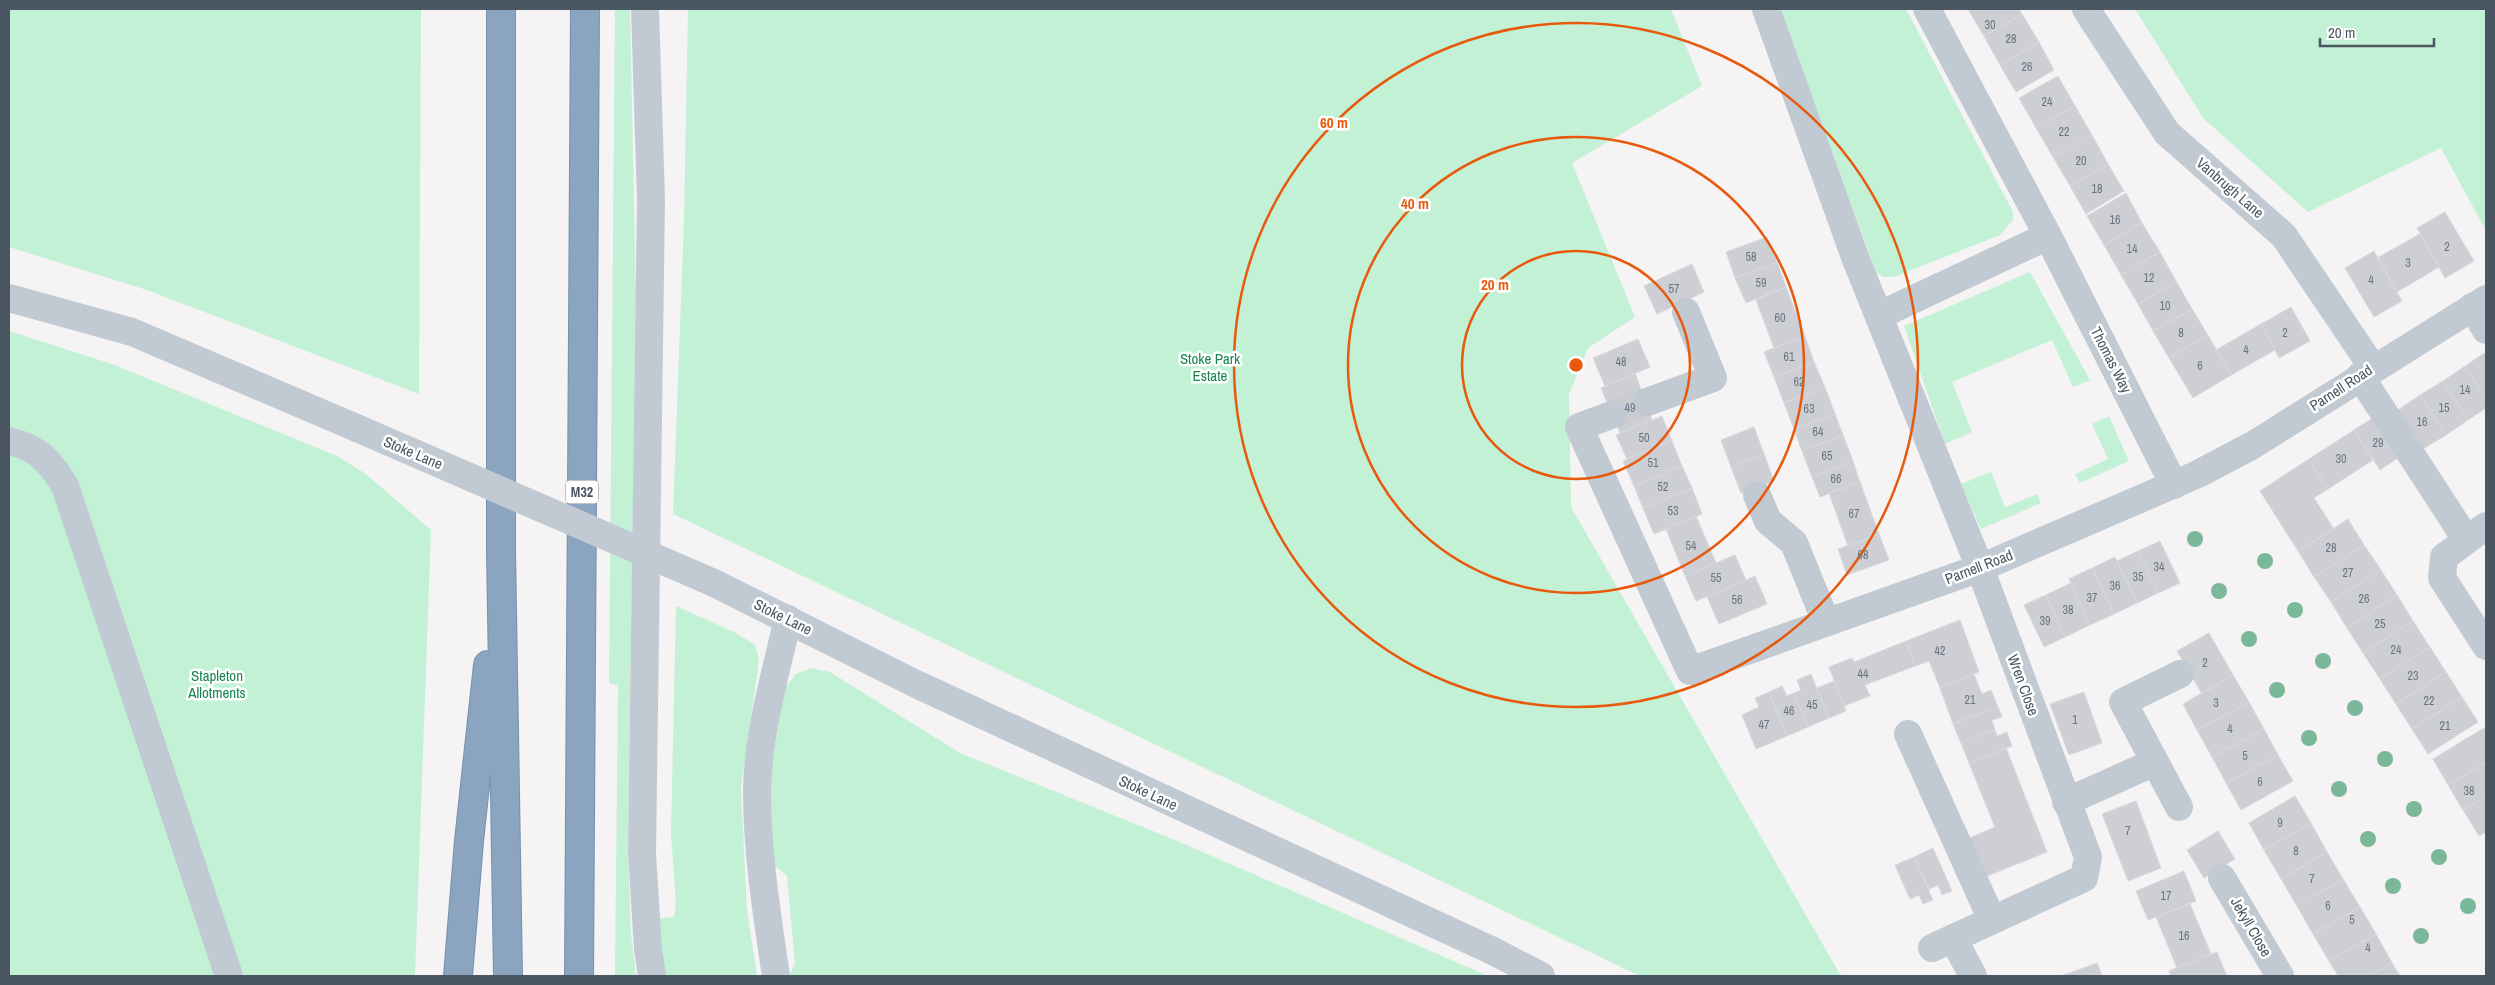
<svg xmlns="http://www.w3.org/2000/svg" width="2495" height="985" font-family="'Archivo Narrow',sans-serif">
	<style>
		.green { fill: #c3f1d5 }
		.building { fill: #cdcfd5; stroke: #d7d9de }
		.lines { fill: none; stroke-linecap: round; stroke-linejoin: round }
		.minor-tunnel { stroke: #caccce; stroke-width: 28; stroke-dasharray: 28 14; stroke-linecap: butt }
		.highway-casing { stroke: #7690ad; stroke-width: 30 }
		.minor { stroke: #c1cad2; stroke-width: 28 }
		.highway { stroke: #8ba5c1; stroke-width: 28 }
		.minor-bridge { stroke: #c1cad2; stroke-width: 28 }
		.tree { fill: #7bb799 }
		.ring { fill: none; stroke: #e8590c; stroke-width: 2.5 }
		.labels { text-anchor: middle; stroke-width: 5; stroke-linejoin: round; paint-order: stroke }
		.number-label { font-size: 12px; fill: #6b747e }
		.shield { fill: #fff; stroke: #808990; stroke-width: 1 }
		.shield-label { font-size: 14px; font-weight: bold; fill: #4a5661 }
		.street-label { font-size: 15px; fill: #4a5661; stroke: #fff }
		.park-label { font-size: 15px; fill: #17864f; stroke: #fff }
		.centre { fill: #e8590c; stroke: #fff; stroke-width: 2.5 }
		.ring-label { font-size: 15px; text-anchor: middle; font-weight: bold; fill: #e8590c; stroke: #fff; stroke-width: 5; stroke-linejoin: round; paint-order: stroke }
	</style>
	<rect width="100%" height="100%" fill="#f5f3f3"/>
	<path class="green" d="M9,9H421L419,394L147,290L9,247Z
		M615,9H630L636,297L628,852L631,934L636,976H615L618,685L609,683Z
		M688,9H1671L1702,86L1572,163L1635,317L1588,348L1569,394L1571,507L1841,976H1640L673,514L684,220Z
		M1780,9H1906L2013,212V220L2000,235L1894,277H1883L1876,272Z
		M2135,9H2486V231L2441,148L2308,212L2203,118Z
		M2030,272L2090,380L2073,387L2052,340L1952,382L1972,432L1945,444L1904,326Z
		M9,331L112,364L337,456L366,474L431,530L415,976H9Z
		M2109,416L2129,461L2080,483L2075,474L2108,459L2092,424Z
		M1991,472L2005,507L2037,494L2041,503L1981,529L1961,484Z
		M676,606L736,633L755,645L759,660L741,789L747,911L757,976H660L655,919L674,917L676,903L671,834Z
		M811,668L830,672L960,753L1175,840L1488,976H789L795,964L787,876L769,861L765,800L772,728L785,688L796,674Z"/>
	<path class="building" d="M1968,9H2019L2022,14L1984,36Z
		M2022,14L2039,42L2000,65L1984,36Z
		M2039,42L2054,70L2016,92L2000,65Z
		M2058,76L2075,106L2036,128L2019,98Z
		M2075,106L2092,135L2053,157L2036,128Z
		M2092,135L2108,164L2070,186L2053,157Z
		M2108,164L2124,191L2086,214L2070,186Z
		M2126,193L2142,223L2104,245L2087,216Z
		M2445,212L2474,261L2445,278L2417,228Z
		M2142,223L2160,252L2121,275L2104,245Z
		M2420,234L2439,267L2397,292L2377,258Z
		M1767,237L1777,262L1735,278L1726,252Z
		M2374,251L2402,301L2374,317L2345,268Z
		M2160,252L2176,281L2138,304L2121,275Z
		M1777,262L1786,287L1746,303L1735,278Z
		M1692,264L1704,292L1657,314L1644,286Z
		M2176,281L2192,309L2153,331L2138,304Z
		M1786,287L1805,336L1774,348L1756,300Z
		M2291,307L2310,341L2279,358L2261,324Z
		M2192,309L2208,335L2169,358L2153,331Z
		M2261,324L2275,350L2231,375L2216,350Z
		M2208,335L2231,375L2193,398L2169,358Z
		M1805,336L1814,362L1774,377L1764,352Z
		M1638,339L1650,367L1605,386L1593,358Z
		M2486,352V399L2465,366Z
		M1814,362L1825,387L1784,403L1774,377Z
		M2465,366L2486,399V408L2468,420L2443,381Z
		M1635,373L1652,420L1620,433L1601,388Z
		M2443,381L2468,420L2446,435L2420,395Z
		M1825,387L1835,414L1794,429L1784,403Z
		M2420,395L2446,435L2423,449L2398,410Z
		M1835,414L1843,435L1802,451L1794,429Z
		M1662,416L1672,441L1627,459L1616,435Z
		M2376,416L2402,455L2380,470L2354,430Z
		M1754,427L1764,454L1731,467L1721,440Z
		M2354,430L2373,460L2328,489L2309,459Z
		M1843,435L1853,461L1812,477L1802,451Z
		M1672,441L1682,466L1634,486L1623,461Z
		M1764,454L1774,481L1741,493L1731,467Z
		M2309,459L2328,489L2314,498L2334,529L2298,551L2260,491Z
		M1853,461L1860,482L1820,497L1812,477Z
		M1682,466L1692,488L1643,508L1634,486Z
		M1860,482L1879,534L1848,546L1829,493Z
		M1692,488L1702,514L1654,534L1643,508Z
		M1696,516L1716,563L1685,576L1666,529Z
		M2348,519L2364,545L2314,577L2298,551Z
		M1879,534L1889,560L1847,575L1838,549Z
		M2160,541L2180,583L2158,593L2138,551Z
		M2364,545L2381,570L2331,602L2314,577Z
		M2138,551L2158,593L2137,603L2117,561Z
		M1735,555L1746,580L1696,601L1685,576Z
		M2115,557L2137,603L2114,614L2092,568Z
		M2092,568L2114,614L2090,625L2069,579Z
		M2381,570L2397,595L2347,628L2331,602Z
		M1755,576L1767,604L1719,624L1707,597Z
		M2071,583L2090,625L2065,637L2046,595Z
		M2046,595L2065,637L2044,647L2024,605Z
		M2397,595L2413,621L2363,653L2347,628Z
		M1960,620L1979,672L1940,688L1929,661L1915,666L1906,641Z
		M2413,621L2430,647L2380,679L2363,653Z
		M2209,633L2233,675L2202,694L2177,651Z
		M1906,641L1915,666L1865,685L1870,696L1844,706L1829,667L1852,658L1854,662Z
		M2430,647L2446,672L2396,704L2380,679Z
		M2446,672L2462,697L2412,729L2396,704Z
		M1811,674L1829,718L1808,727L1794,693L1801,690L1797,680Z
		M1974,674L1982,694L1991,690L1998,707L1953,724L1940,688Z
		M2233,675L2249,702L2197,730L2183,704Z
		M1834,681L1846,711L1829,718L1817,688Z
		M1782,686L1787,696L1794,693L1808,727L1787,736L1769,692Z
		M1769,692L1787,736L1756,749L1742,715L1759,707L1755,698Z
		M2084,692L2102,743L2069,755L2050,704Z
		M2462,697L2478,722L2428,754L2412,729Z
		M2249,702L2264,729L2212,757L2197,730Z
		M1998,707L2002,717L1992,720L1995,730L1961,743L1953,724Z
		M2484,728L2486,732V762L2448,785L2433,759Z
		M2264,729L2278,755L2226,783L2212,757Z
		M1995,730L1997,736L2007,732L2012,746L1969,763L1961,743Z
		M2006,748L2047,852L1982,878L1967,839L1995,827L1969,763Z
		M2278,755L2293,781L2241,810L2226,783Z
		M2486,762V797L2463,810L2448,785Z
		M2295,796L2311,823L2264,850L2249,823Z
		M2486,797V832L2479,836L2463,810Z
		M2136,801L2161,868L2128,881L2102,814Z
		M2311,823L2327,852L2281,879L2264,850Z
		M2218,831L2235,859L2204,878L2187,850Z
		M1933,848L1952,891L1942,895L1938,885L1929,889L1914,857Z
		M2327,852L2343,879L2297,906L2281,879Z
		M1914,857L1933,900L1923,904L1919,895L1910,899L1895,865Z
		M2184,871L2196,901L2148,920L2136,891Z
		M2343,879L2360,907L2313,934L2297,906Z
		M2190,904L2211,954L2177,968L2156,917Z
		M2360,907L2376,934L2329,961L2313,934Z
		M2376,934L2392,963L2369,976H2338L2329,961Z
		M2217,952L2227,976H2171L2169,971Z
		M2097,963L2102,976H2061Z
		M2392,963L2400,976H2369Z"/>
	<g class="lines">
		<path class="minor-tunnel" d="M1614,414L1647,402"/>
		<defs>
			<path id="highway" d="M501,9V550L508,976
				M458,976L469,841L488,665
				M579,976L585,9"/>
		</defs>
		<use href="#highway" class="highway-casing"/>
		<path class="minor" d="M645,9L651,200L642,853L648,949L652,976
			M1766,9L1855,257L1980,568L2088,857L2084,878L1932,948
			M1927,9L2048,236L2174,485
			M2086,9L2167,133L2284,236L2373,368
			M9,298L132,332L359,429
			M2472,307L2486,330
			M1880,315L2048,236
			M2360,376L2466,539
			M1647,402L1713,378L1686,312
			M1614,414L1579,427L1690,671L1980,568L2198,474L2253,445L2486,299
			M9,441C38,448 50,461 65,486L229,976
			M1757,495L1768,521L1794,543L1826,622
			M2486,526L2444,557L2442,578L2486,646
			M714,583L916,684L1493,951L1541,976
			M1908,734L1992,920
			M2155,762L2123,702L2180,674
			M2066,802L2155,762L2179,807
			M2222,878L2280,976
			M1953,938L1973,976
			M776,976C767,915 757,853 757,791C758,733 775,675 788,619"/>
		<use href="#highway" class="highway"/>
		<path class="minor-bridge" d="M359,429L714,583"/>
	</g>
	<g class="tree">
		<circle cx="2195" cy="539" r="8"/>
		<circle cx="2265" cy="561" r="8"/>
		<circle cx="2219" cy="591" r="8"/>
		<circle cx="2295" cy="610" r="8"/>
		<circle cx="2249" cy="639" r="8"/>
		<circle cx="2323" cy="661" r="8"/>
		<circle cx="2277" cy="690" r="8"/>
		<circle cx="2355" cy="708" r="8"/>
		<circle cx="2309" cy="738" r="8"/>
		<circle cx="2385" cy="759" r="8"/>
		<circle cx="2339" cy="789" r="8"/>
		<circle cx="2414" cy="809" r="8"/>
		<circle cx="2368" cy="839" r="8"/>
		<circle cx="2439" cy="857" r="8"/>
		<circle cx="2393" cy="886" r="8"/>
		<circle cx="2468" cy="906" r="8"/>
		<circle cx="2421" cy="936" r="8"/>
	</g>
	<g class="ring">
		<circle cx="1576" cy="365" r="114"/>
		<circle cx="1576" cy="365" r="228"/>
		<circle cx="1576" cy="365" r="342"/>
	</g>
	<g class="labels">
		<g class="number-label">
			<text x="1990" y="29">30</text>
			<text x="2011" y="43">28</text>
			<text x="2027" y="71">26</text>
			<text x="2047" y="106">24</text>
			<text x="2064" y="136">22</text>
			<text x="2081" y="165">20</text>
			<text x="2097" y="193">18</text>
			<text x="2115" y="224">16</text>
			<text x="2447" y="251">2</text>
			<text x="2132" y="253">14</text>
			<text x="1751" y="261">58</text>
			<text x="2408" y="267">3</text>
			<text x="2149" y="282">12</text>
			<text x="2371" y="284">4</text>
			<text x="1761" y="287">59</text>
			<text x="1674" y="293">57</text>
			<text x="2165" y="310">10</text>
			<text x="1780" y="322">60</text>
			<text x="2181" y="337">8</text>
			<text x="2285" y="337">2</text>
			<text x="2246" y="354">4</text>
			<text x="1789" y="361">61</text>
			<text x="1621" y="366">48</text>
			<text x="2200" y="370">6</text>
			<text x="1799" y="386">62</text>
			<text x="2465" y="394">14</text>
			<text x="1630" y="412">49</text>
			<text x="2444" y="412">15</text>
			<text x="1809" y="413">63</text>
			<text x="2422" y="426">16</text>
			<text x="1818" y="436">64</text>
			<text x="1644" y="442">50</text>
			<text x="2378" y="447">29</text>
			<text x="1827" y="460">65</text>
			<text x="2341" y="463">30</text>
			<text x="1653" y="467">51</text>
			<text x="1836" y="483">66</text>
			<text x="1663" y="491">52</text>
			<text x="1673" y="515">53</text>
			<text x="1854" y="518">67</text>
			<text x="1691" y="550">54</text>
			<text x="2331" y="552">28</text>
			<text x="1863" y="559">68</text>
			<text x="2159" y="571">34</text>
			<text x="2348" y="577">27</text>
			<text x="2138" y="581">35</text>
			<text x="1716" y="582">55</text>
			<text x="2115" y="590">36</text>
			<text x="2092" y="602">37</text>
			<text x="2364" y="603">26</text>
			<text x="1737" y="604">56</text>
			<text x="2068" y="614">38</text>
			<text x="2045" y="625">39</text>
			<text x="2380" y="628">25</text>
			<text x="2396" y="654">24</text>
			<text x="1940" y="655">42</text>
			<text x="2205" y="667">2</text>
			<text x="1863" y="678">44</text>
			<text x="2413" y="680">23</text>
			<text x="1970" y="704">21</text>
			<text x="2429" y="705">22</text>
			<text x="2216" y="707">3</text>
			<text x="1812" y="709">45</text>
			<text x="1789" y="715">46</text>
			<text x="2075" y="724">1</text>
			<text x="1764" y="729">47</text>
			<text x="2445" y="730">21</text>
			<text x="2230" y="733">4</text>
			<text x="2245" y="760">5</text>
			<text x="2260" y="786">6</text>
			<text x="2469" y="795">38</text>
			<text x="2280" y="827">9</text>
			<text x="2128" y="835">7</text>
			<text x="2296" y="855">8</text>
			<text x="2312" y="883">7</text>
			<text x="2166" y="900">17</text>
			<text x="2328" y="910">6</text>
			<text x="2352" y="924">5</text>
			<text x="2184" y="940">16</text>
			<text x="2368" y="952">4</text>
		</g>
		<rect class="shield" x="566" y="480.5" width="32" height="23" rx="4"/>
		<g class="shield-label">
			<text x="582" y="497">M32</text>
		</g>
		<g class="street-label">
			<text transform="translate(2230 188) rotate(41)" y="5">Vanbrugh Lane</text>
			<text transform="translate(2111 360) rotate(63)" y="5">Thomas Way</text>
			<text transform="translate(2341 388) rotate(-33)" y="5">Parnell Road</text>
			<text transform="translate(413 453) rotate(23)" y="5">Stoke Lane</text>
			<text transform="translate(1979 567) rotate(-21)" y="5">Parnell Road</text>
			<text transform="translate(783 617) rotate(26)" y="5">Stoke Lane</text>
			<text transform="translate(2023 685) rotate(70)" y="5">Wren Close</text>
			<text transform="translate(1148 793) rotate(25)" y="5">Stoke Lane</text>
			<text transform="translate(2251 927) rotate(60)" y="5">Jekyll Close</text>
		</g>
		<g class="park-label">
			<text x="1210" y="364">Stoke Park<tspan x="1210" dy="17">Estate</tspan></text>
			<text x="217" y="681">Stapleton<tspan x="217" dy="17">Allotments</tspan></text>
		</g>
	</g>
	<circle cx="1576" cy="365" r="8" class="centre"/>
	<g class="ring-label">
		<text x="1334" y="128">60 m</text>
		<text x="1415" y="209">40 m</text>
		<text x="1495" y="290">20 m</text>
	</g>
	<rect width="2495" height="985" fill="none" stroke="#4a5661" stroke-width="20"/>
	<path d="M2320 38v8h114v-8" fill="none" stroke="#4a5661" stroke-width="2.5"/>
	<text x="2328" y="38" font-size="15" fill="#4a5661" stroke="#ffffff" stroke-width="4" paint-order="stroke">20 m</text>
</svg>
